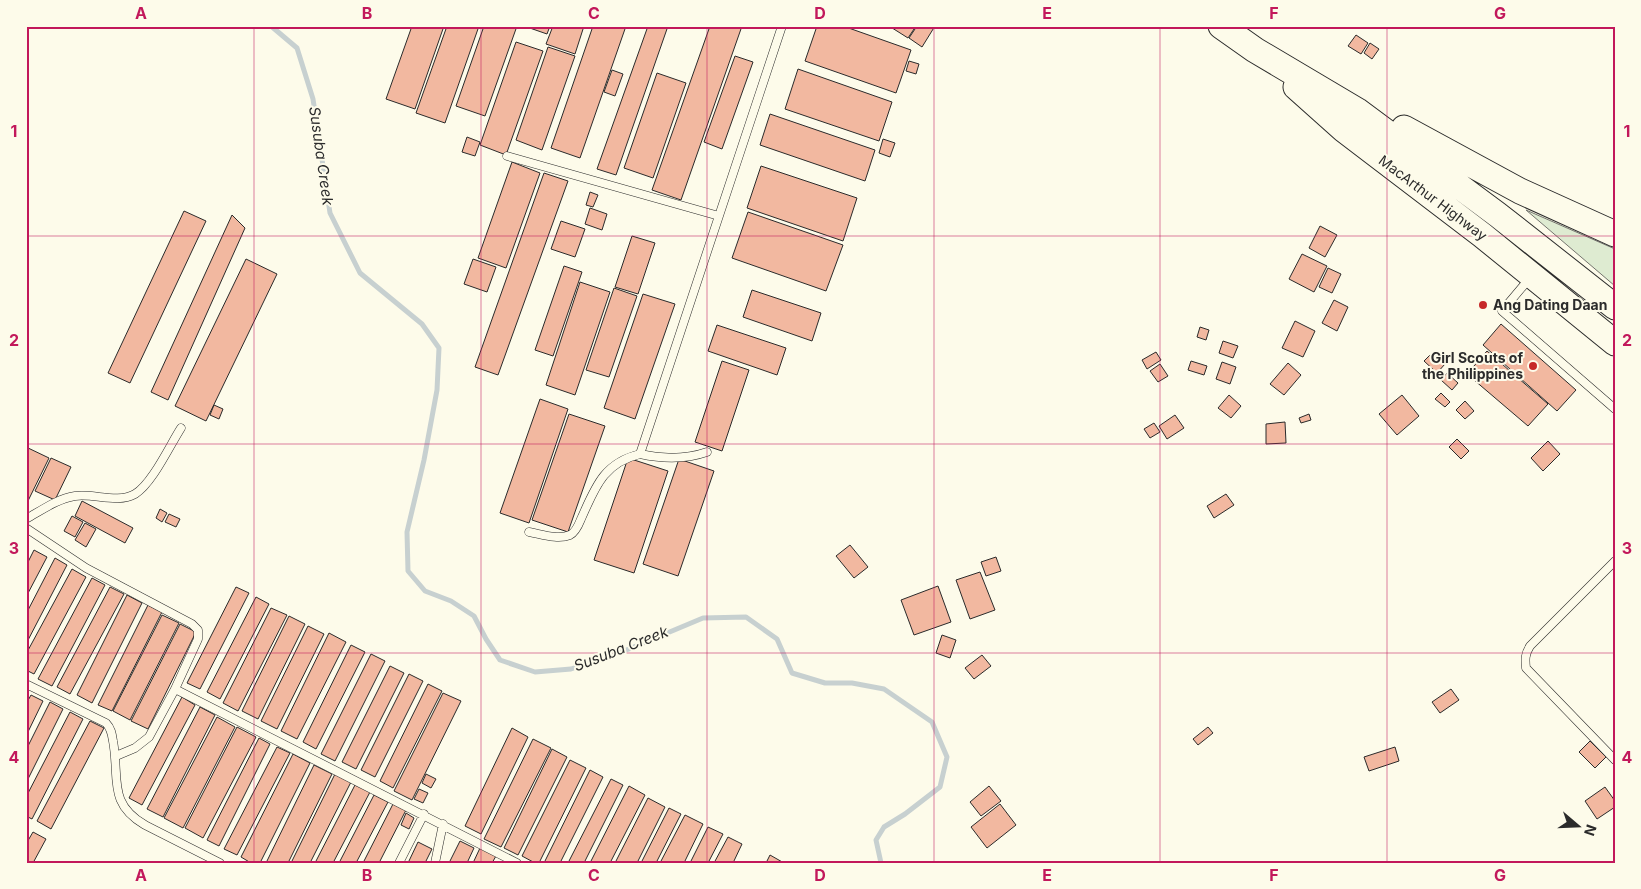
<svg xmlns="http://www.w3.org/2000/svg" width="1641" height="889" font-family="Inter,sans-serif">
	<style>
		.green { fill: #deebd1; stroke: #74746e }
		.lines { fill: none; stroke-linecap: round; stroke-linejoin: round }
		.stream { stroke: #c7d0d0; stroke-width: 5 }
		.building { fill: #f2b8a0; stroke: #2b2b2b }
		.service-casing { stroke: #2b2b2b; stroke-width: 9 }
		.trunk-casing { stroke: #2b2b2b; stroke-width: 27 }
		.service { stroke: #fdfbea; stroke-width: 8 }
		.trunk { stroke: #fdfbea; stroke-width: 25 }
		.grid { fill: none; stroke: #c2185b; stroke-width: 1; stroke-opacity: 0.55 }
		.poi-dot { fill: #c62828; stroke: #fdfbea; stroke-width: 2 }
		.labels { text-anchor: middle; stroke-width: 4; stroke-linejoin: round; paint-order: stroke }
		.street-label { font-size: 14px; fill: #2b2b2b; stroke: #fdfbea }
		.poi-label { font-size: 14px; font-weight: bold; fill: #2b2b2b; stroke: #fdfbea; text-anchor: start }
		.water-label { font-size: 15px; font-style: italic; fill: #2b2b2b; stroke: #fdfbea }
		.neatline { fill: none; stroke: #c2185b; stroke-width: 2 }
		.grid-label { font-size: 16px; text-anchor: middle; font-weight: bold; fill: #c2185b }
	</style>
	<rect width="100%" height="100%" fill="#fdfbea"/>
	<path class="green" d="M1526,210L1615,249V286Z"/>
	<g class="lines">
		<path class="stream" d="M271,26L297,48L313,99L330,213L360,273L422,324L439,348L437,390L424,460L407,532L408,571L425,591L451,601L474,616L486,639L500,660L535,672L571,669L629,649L703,618L746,617L777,639L792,673L825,683H852L884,689L932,722L947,757L940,787L905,814L884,827L876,840L881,863"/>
	</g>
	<path class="building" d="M412,26H444L415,109L386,99Z
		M447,26H479L445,123L416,113Z
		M484,26H517L485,116L456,106Z
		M524,26H550L547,34Z
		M553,26H584L575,54L546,44Z
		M593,26H626L580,158L551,148Z
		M648,26H668L616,175L597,169Z
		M710,26H742L681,200L652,190Z
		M817,26H843L911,50L896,93L805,61Z
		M889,26H916L908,38Z
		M917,26H935L922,47L909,38Z
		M1356,35L1368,43L1361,54L1348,46Z
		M516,42L543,51L506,155L480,145Z
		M1370,43L1379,49L1372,59L1364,53Z
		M548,47L575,56L542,150L516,140Z
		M735,56L753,62L722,149L704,142Z
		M909,61L919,64L916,74L906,71Z
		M798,69L892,102L879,141L785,109Z
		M612,70L623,74L615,96L604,92Z
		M657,73L686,83L653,178L624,168Z
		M770,114L875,150L865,181L760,145Z
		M467,137L480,142L475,156L462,152Z
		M883,139L895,143L890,157L879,153Z
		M512,162L540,173L506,268L478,258Z
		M761,166L857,198L843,241L747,208Z
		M544,173L568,181L498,375L475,367Z
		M590,192L598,195L593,207L586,205Z
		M590,208L607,214L602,230L585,224Z
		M184,211L206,221L130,383L108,373Z
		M748,212L843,245L826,291L732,258Z
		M232,215L245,228L168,400L151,392Z
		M561,221L585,229L575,257L551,249Z
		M1320,226L1337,235L1325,257L1309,248Z
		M632,236L655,243L638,294L615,287Z
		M1302,254L1327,266L1314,292L1289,279Z
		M246,259L277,274L206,421L175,406Z
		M473,259L496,267L487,292L464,284Z
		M564,266L582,272L553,356L535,350Z
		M1328,268L1341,274L1332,293L1319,287Z
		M580,282L610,292L575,395L546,385Z
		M614,288L637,296L609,377L586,370Z
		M752,290L821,313L812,341L743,317Z
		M643,294L675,304L635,419L604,408Z
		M1334,300L1348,307L1337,331L1322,323Z
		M1295,321L1315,331L1303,357L1282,348Z
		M1501,324L1576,390L1557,411L1483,345Z
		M717,325L786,348L777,375L708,351Z
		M1200,327L1209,330L1206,340L1197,337Z
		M1223,341L1238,346L1233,358L1219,353Z
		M1487,351L1548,404L1528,426L1467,374Z
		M1156,352L1161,360L1147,369L1142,360Z
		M1432,353L1445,364L1437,373L1424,361Z
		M722,361L749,370L722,451L695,442Z
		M1191,361L1207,366L1204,375L1188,370Z
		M1222,362L1236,367L1230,384L1216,379Z
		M1288,363L1301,375L1284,395L1270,384Z
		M1160,364L1168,376L1158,382L1150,371Z
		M1447,373L1458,383L1452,390L1441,380Z
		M1441,393L1450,402L1445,407L1435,399Z
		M1229,395L1241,406L1231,418L1218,408Z
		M1402,395L1419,416L1397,435L1379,414Z
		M540,399L568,409L529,523L500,513Z
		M1465,401L1474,411L1465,419L1456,410Z
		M214,405L223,409L219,419L210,415Z
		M569,414L605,426L568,532L532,520Z
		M1309,414L1311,420L1301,423L1299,418Z
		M1175,415L1184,428L1167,439L1159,426Z
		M1285,422L1286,443L1266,444V424Z
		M1154,423L1160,432L1150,438L1144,429Z
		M1457,439L1469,451L1461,459L1449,447Z
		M1548,441L1560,454L1543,471L1531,458Z
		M26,447L49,458L26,505Z
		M51,458L71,467L55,500L35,491Z
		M628,458L668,471L634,573L594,560Z
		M679,459L714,471L678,576L643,564Z
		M1226,494L1234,505L1214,518L1207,506Z
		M82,501L133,528L125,543L75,516Z
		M160,509L167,513L162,522L156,518Z
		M169,514L180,519L176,527L165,522Z
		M72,516L83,522L75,537L64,531Z
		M85,523L96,529L86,547L75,540Z
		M850,545L868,567L854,578L836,556Z
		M34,550L47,557L26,597V566Z
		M996,557L1001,571L986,576L981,562Z
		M55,558L67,565L26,644V614Z
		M72,569L86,577L34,674L26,670V654Z
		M980,572L995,610L970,619L956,580Z
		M92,578L105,585L52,686L38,679Z
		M938,586L951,622L914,635L901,600Z
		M110,587L124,594L70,694L57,687Z
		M236,587L249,593L200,689L187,683Z
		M127,595L142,603L92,703L77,695Z
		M256,597L269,604L220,699L207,692Z
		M148,605L162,612L112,711L98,705Z
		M271,608L287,615L238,711L223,703Z
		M162,615L179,623L130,720L113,711Z
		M289,616L305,624L258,719L242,711Z
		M180,624L196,632L148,729L131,721Z
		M308,626L324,634L277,729L261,721Z
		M329,633L346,642L297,739L281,731Z
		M942,635L956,640L950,658L936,653Z
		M351,645L365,652L316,749L303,742Z
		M371,654L385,661L335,761L321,754Z
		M982,655L991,666L974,679L965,668Z
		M390,666L404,673L356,769L342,762Z
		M409,674L423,681L375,777L361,770Z
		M428,684L442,691L393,788L380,781Z
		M1451,689L1459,700L1440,713L1432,702Z
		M443,693L461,701L412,800L394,791Z
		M31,695L43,701L26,736V704Z
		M182,697L195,705L142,805L129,798Z
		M50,702L63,709L26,783V750Z
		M200,707L215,715L163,817L147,809Z
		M70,712L83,719L32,819L26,816V797Z
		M217,717L235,727L183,828L164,818Z
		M90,721L104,728L51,829L37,821Z
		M237,727L256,737L203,838L185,828Z
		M1208,727L1213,733L1198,745L1193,739Z
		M512,728L528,737L481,834L465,826Z
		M259,738L270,744L219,846L207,840Z
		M533,739L551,748L501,847L484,839Z
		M1590,741L1606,757L1595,768L1579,752Z
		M277,747L290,753L237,855L224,849Z
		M1395,747L1399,761L1369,771L1364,757Z
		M552,749L567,757L518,855L504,848Z
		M293,754L310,763L260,863H251L241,857Z
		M570,760L586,768L539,863H535L522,856Z
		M314,765L332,774L288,863H266Z
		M590,770L603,777L560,863H544Z
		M335,774L351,782L310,863H291Z
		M426,774L436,779L431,788L422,783Z
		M611,779L623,785L584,863H568Z
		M355,785L370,792L333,863H315Z
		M629,786L645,795L610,863H590Z
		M989,786L1001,801L981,816L970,802Z
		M1605,787L1615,801V807L1597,819L1585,801Z
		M419,789L428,793L423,803L414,799Z
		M374,795L388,802L356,863H339Z
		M648,798L665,807L637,863H615Z
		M393,804L406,810L379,863H363Z
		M1000,804L1016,825L987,848L971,827Z
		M669,808L681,814L656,863H641Z
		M406,813L414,818L409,829L401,825Z
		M685,815L703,824L684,863H660Z
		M708,827L723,834L708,863H690Z
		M33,832L46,839L33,863H26V844Z
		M728,837L742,844L733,863H714Z
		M460,841L474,848L467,863H449Z
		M418,842L432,849L425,863H408Z
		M480,848L496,856L492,863H473Z
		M770,855L784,863H766Z"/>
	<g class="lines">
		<defs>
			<path id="service" d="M507,156L719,216
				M1529,279L1502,311L1615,409
				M640,454C663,459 684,460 707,452
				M26,519C42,510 57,499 75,496C94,493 117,504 135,494C152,484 170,445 181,428
				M26,528L86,568L192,624L198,630V639L175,689L149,737L135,748L116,756
				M529,532C541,534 558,540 570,535C576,532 579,524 581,519C595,488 603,463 640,454L782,26
				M1615,561L1530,646C1525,654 1525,659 1526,668L1615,760
				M26,684L106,723C111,728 112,734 113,741C120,778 107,803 145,825L220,863
				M175,689L517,863
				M399,863L424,814
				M435,863L443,824"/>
			<path id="trunk" d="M1221,26L1255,50L1358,111L1498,215L1615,307
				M1296,87L1343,129L1482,235L1615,343
				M1404,128L1520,191L1615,234"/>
		</defs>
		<use href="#service" class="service-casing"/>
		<use href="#trunk" class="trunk-casing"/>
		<use href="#service" class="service"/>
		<use href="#trunk" class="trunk"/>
	</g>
	<path class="grid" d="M254,26V863M481,26V863M707,26V863M934,26V863M1160,26V863M1387,26V863M26,236H1615M26,444H1615M26,653H1615"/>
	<g class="poi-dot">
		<circle cx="1483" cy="305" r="5"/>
		<circle cx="1533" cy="366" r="5"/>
	</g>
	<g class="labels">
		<g class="street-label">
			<text transform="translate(1433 198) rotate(37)" y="5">MacArthur Highway</text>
		</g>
		<g class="poi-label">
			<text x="1493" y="310">Ang Dating Daan</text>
			<text x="1523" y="363" text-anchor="end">Girl Scouts of<tspan x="1523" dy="16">the Philippines</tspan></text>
		</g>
		<g class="water-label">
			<text transform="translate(321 156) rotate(82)" y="5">Susuba Creek</text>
			<text transform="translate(621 649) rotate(-21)" y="5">Susuba Creek</text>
		</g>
	</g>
	<rect width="1641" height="889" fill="none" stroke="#fdfbea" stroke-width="55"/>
	<g transform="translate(1578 826) rotate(109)" stroke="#fdfbea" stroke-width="4" paint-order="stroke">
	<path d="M0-4L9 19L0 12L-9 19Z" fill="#2b2b2b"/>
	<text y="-8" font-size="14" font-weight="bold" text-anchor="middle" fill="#2b2b2b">N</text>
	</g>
	<rect x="28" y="28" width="1586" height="834" class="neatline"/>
	<g class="grid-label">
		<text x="141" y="19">A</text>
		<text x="367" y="19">B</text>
		<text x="594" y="19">C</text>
		<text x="820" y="19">D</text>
		<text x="1047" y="19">E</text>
		<text x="1274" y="19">F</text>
		<text x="1500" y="19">G</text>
		<text x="14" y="137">1</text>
		<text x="1627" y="137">1</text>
		<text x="14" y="346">2</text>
		<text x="1627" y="346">2</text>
		<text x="14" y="554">3</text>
		<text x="1627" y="554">3</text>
		<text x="14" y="763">4</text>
		<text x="1627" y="763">4</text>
		<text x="141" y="881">A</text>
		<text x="367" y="881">B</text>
		<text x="594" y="881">C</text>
		<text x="820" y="881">D</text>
		<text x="1047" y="881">E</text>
		<text x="1274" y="881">F</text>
		<text x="1500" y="881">G</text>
	</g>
</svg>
